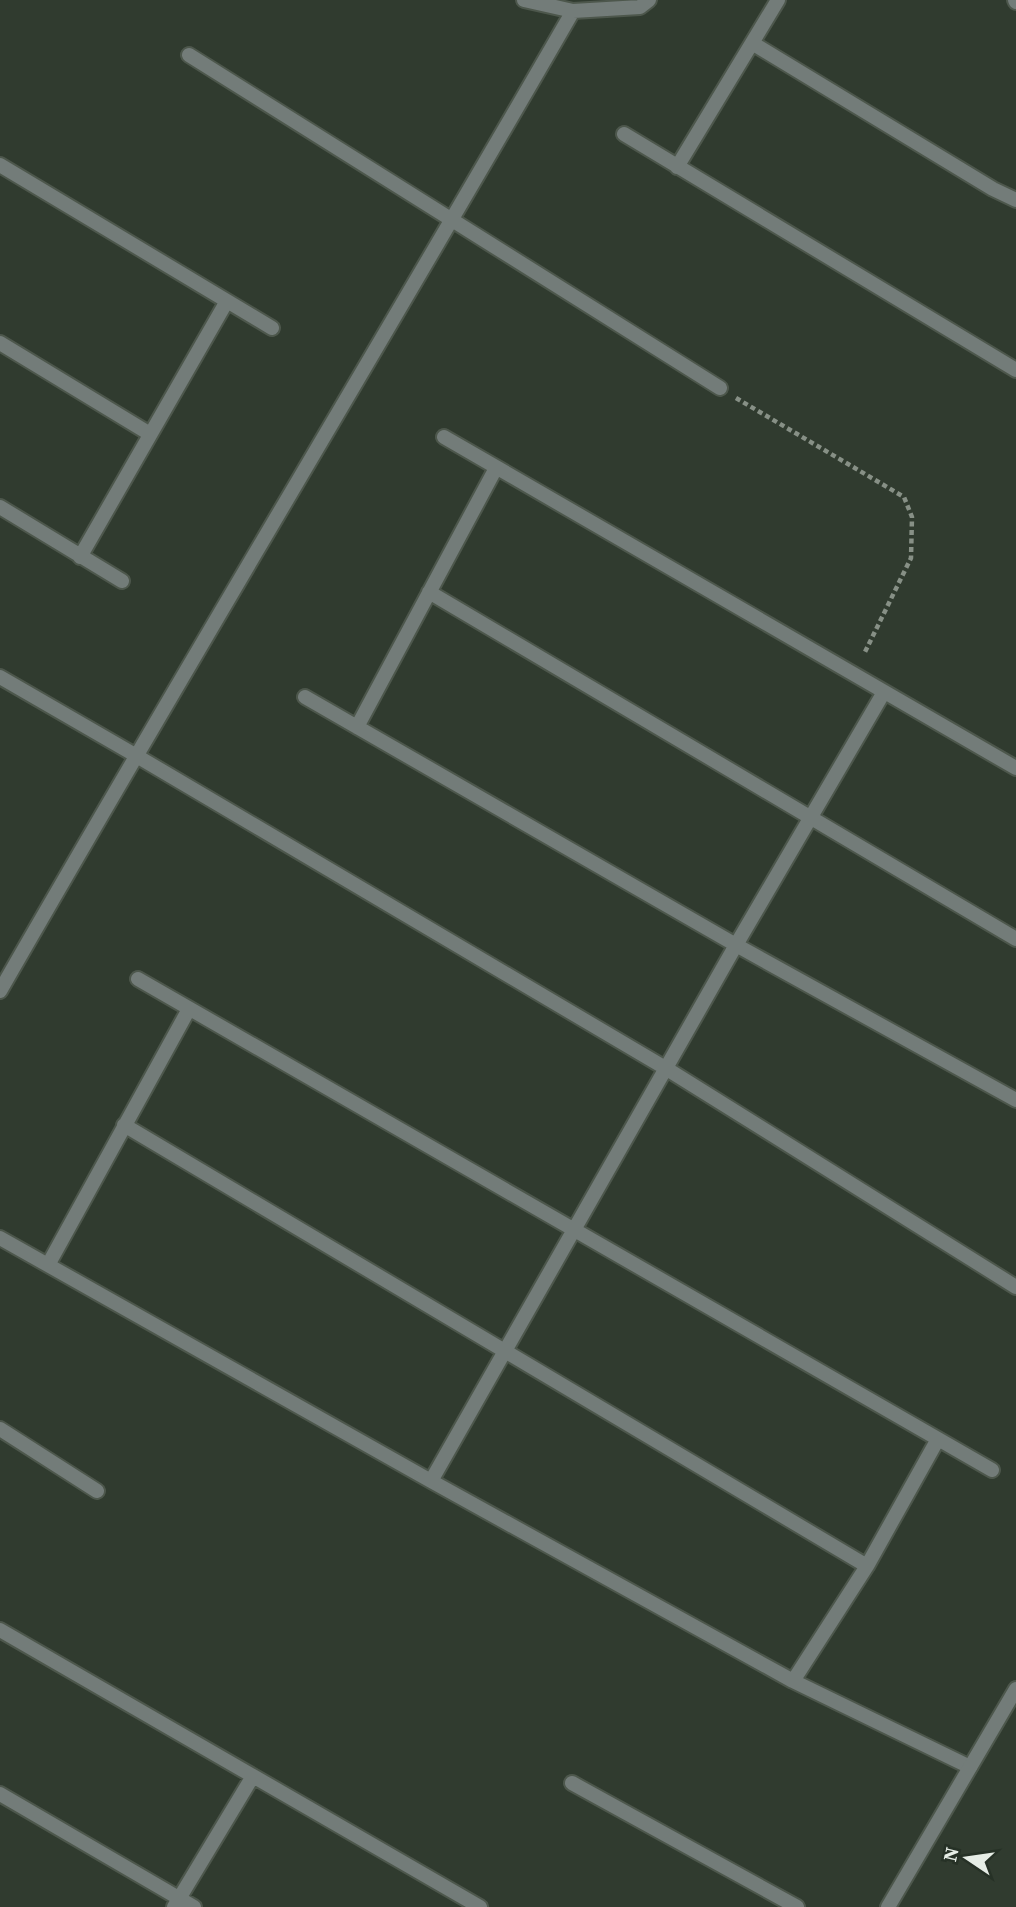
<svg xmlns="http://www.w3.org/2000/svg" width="1016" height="1907" font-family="'Source Serif 4',serif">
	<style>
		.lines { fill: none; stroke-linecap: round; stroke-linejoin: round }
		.minor-casing { stroke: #4d574c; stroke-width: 18 }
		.tertiary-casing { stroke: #4d574c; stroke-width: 18 }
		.path { stroke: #879086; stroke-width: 4.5; stroke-dasharray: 5 3.5; stroke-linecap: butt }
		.minor { stroke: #737c79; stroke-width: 14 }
		.tertiary { stroke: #737c79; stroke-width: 14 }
	</style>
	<rect width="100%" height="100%" fill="#303b2f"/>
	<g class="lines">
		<defs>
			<path id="minor" d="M524,0L573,11L640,7L649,0
				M1015,0L1016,2
				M752,43L993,189L1016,200
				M189,55L720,388
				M624,134L1016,370
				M0,165L272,328
				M677,167L778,0
				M0,343L150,434
				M444,437L1016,768
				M0,507L122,581
				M80,557L227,301
				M429,592L1016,939
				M0,677L135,755L667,1069L1016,1287
				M305,697L736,945L1016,1100
				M357,727L496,468
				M138,979L992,1470
				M0,991C188,663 384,339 573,11
				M124,1125L867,1566
				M0,1238L431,1481L793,1681L970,1767
				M48,1265L189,1009
				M0,1429L97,1491
				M431,1481L736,945L884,692
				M0,1630L480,1907
				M793,1681L867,1566L938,1439
				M572,1783L797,1907
				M0,1794L194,1907
				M174,1907L253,1776"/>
			<path id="tertiary" d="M888,1907L1016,1689"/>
		</defs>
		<use href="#minor" class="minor-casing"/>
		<use href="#tertiary" class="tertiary-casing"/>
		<path class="path" d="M736,398L904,497L912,517L911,558L864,654"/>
		<use href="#minor" class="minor"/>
		<use href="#tertiary" class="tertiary"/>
	</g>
	<g transform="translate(967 1858) rotate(283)" stroke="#263126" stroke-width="5" paint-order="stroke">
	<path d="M0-5L12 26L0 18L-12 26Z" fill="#e6ede6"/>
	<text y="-10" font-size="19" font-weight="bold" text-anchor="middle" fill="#e6ede6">N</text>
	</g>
</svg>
